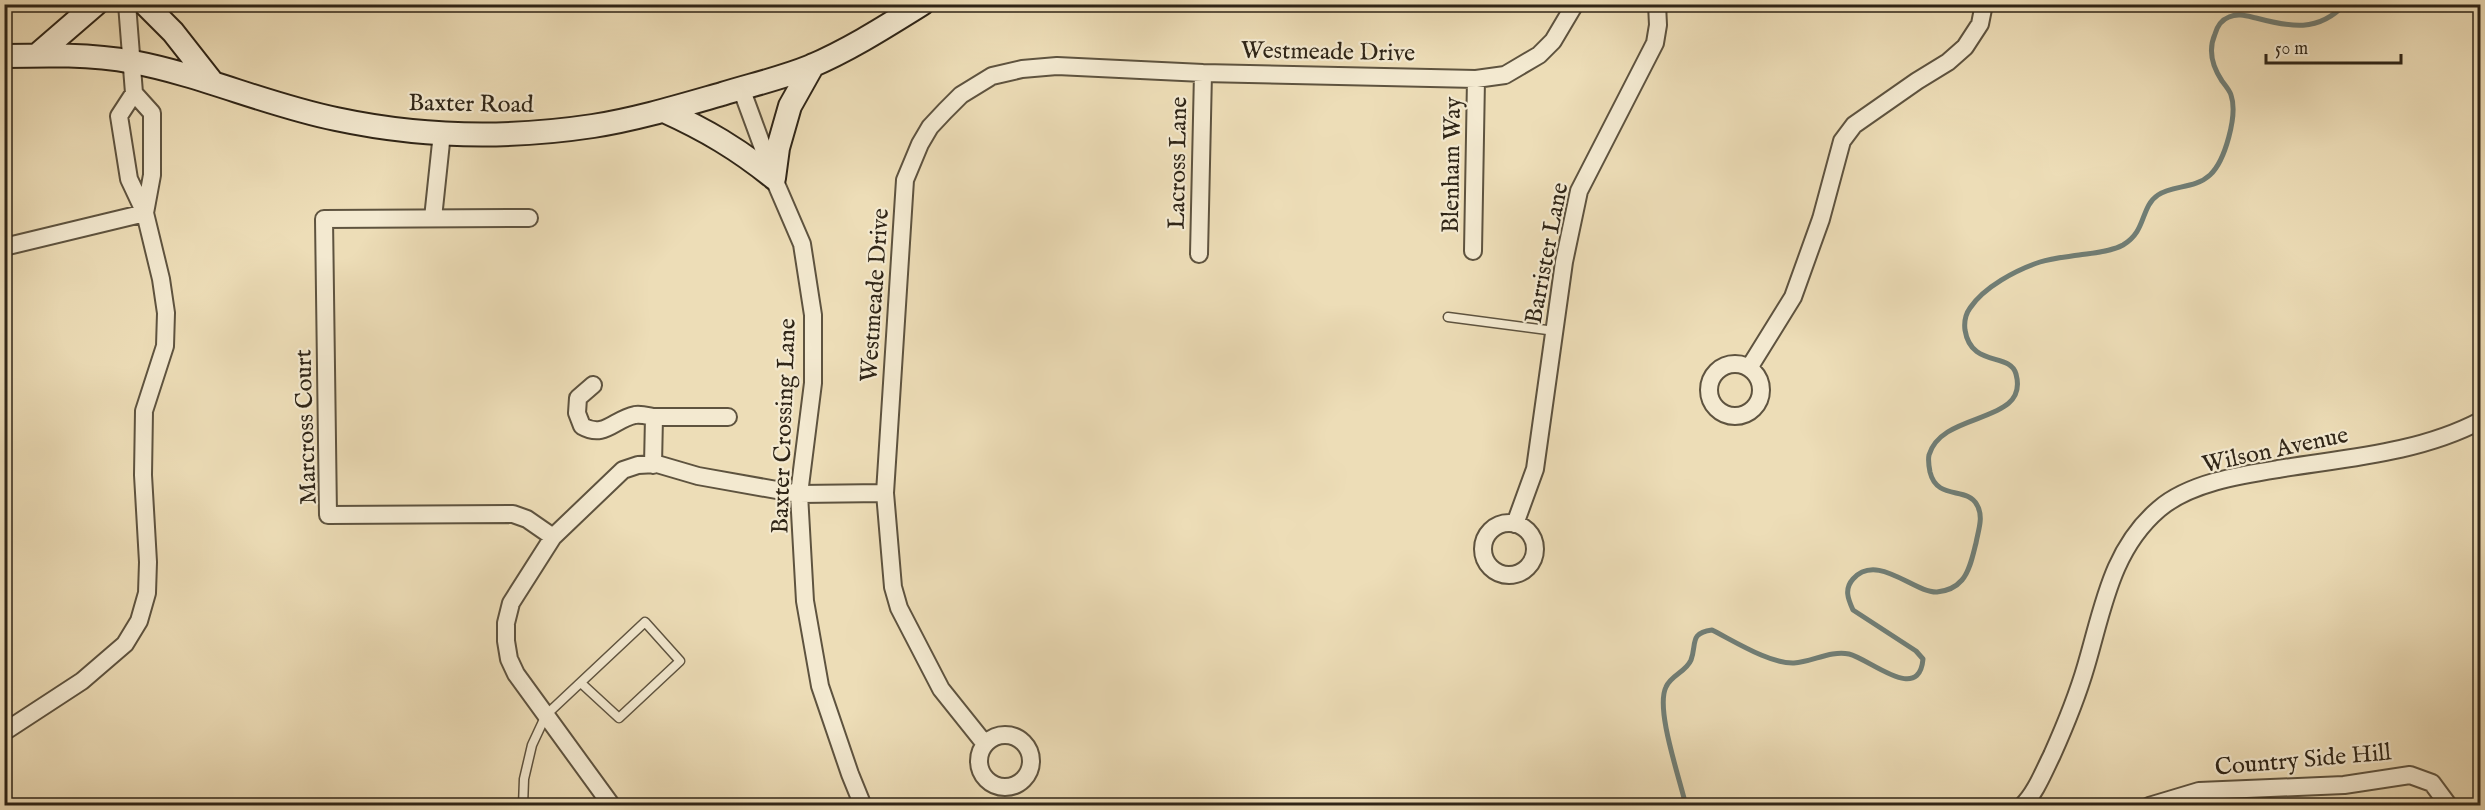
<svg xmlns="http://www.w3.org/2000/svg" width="2485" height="810" font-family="'IM FELL English',serif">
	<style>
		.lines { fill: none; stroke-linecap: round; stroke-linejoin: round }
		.stream { stroke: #707e76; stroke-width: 5 }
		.service-casing { stroke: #5e533f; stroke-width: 11 }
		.minor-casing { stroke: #5e533f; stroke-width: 20 }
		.secondary-casing { stroke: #2f2517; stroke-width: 26 }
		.service { stroke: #f3e9d0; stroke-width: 8 }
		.minor { stroke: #f3e9d0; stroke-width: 16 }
		.secondary { stroke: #f3e9d0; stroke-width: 22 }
		.labels { text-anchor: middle; stroke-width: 4.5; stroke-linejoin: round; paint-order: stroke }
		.street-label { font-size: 24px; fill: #2f2517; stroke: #f3e9d0 }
	</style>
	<rect width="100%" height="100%" fill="#edddb7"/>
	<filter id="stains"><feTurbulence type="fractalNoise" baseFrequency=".00333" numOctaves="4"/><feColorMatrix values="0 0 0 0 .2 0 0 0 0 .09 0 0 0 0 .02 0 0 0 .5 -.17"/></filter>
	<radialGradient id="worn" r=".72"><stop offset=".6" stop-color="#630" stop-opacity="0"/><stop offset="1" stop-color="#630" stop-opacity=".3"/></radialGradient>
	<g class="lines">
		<path class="stream" d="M1686,806C1680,779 1655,709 1666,687C1671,675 1686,672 1691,660C1697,644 1689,633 1712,630C1734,641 1770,664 1794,663C1812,662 1831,650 1849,654C1870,659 1919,704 1923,659L1916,651L1853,610C1848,599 1844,589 1853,579C1877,552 1914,593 1937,592C1947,591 1956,587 1962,580C1970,571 1973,554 1976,543C1978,531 1984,517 1977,505C1967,486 1937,501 1930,472C1929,467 1928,460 1929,455C1942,410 2030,425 2016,374C2010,352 1971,368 1965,330C1964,322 1965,315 1970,308C1984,287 2016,270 2040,262C2052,258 2066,257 2079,255C2093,253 2110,252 2123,245C2147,231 2140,207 2158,195C2173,185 2195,189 2210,175C2225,161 2238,115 2231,95C2230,91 2225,85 2222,81C2212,66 2208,50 2215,34C2217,27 2221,20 2229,17C2238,13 2247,16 2256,18C2290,27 2318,33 2345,4"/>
		<defs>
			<path id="service" d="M1448,317L1555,331
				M523,806L524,779L532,745L546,715L645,622L680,661L619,718L581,683"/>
			<path id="minor" d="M741,88L777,186L802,244L813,315V383L799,494L805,601L820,686L850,774L863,806
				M134,93L152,113V175L145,213
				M433,218L442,133
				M529,218L324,219L328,515L513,514L527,519L553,537
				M4,247L145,213
				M1473,251L1476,79
				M1199,254L1203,73
				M1709 390a26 26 0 1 1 52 0a26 26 0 1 1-52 0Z
				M1749,368L1793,297L1821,219L1842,141L1854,125L1917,81L1948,62L1965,47L1980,24L1984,4
				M593,385L578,398L577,413L582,426C605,439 614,419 635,415C641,414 648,416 654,417L653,465
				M654,417H728
				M885,493L893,587L899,608L941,689L985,744
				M1483 549a26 26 0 1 1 52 0a26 26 0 1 1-52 0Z
				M1515,524L1535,469L1564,262L1579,191L1655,43L1658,25L1657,4
				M4,732L82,681L125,644L139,621L147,593L148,562L143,475L144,411L165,346L166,313L161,279L145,213L129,179L119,116L134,93L127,4
				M979 761a26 26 0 1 1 52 0a26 26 0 1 1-52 0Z
				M612,806L516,674L509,659L506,641V623L511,603L553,537L623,470L638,465L657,464L698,476L799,494L885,493L905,180L920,144L930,127L945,111L961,95L992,76L1022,69L1057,66L1203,73L1476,79L1505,75L1539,55L1553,41L1575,4
				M2022,806C2035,794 2044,771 2052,755C2065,726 2077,697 2086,666C2103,609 2111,550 2159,509C2189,483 2240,475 2278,469C2346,458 2419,453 2480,421
				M2149,806L2199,791L2344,785L2410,775L2432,783L2449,806"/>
			<path id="secondary" d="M145,4L173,32L213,83
				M37,55L96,4
				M4,56C47,55 91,54 133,62C202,75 267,105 336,119C420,137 507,139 593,126C637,119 680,106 722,94C751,85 782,78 809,67C849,50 885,27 922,4
				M664,111C706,130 738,149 774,178
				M774,178L778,148L790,106L813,65"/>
		</defs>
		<use href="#service" class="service-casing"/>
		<use href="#minor" class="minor-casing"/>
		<use href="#secondary" class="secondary-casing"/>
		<use href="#service" class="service"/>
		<use href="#minor" class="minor"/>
		<use href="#secondary" class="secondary"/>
	</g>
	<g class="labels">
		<g class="street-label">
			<text transform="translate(1328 51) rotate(1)" y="8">Westmeade Drive</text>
			<text transform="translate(471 103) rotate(1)" y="8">Baxter Road</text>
			<text transform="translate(1177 163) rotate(-89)" y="8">Lacross Lane</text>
			<text transform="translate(1451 165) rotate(-89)" y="8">Blenham Way</text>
			<text transform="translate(1546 253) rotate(-79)" y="8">Barrister Lane</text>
			<text transform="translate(874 295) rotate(-86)" y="8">Westmeade Drive</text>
			<text transform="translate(783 426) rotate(-88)" y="8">Baxter Crossing Lane</text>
			<text transform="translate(305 427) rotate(-92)" y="8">Marcross Court</text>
			<text transform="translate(2275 449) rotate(-12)" y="8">Wilson Avenue</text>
			<text transform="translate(2303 759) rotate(-5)" y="8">Country Side Hill</text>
		</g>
	</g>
	<rect width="2485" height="810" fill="none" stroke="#edddb7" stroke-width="24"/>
	<rect x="6" y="6" width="2473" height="798" fill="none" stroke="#2f2517" stroke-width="3"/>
	<rect x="12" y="12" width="2461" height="786" fill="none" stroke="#2f2517" stroke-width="1.5"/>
	<path d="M2266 54v9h135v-9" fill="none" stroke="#2f2517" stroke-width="3"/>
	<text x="2275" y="54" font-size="18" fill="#2f2517" stroke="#f3e9d0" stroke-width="4.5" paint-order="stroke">50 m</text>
	<rect width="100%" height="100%" filter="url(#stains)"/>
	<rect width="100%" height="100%" fill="url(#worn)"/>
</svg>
